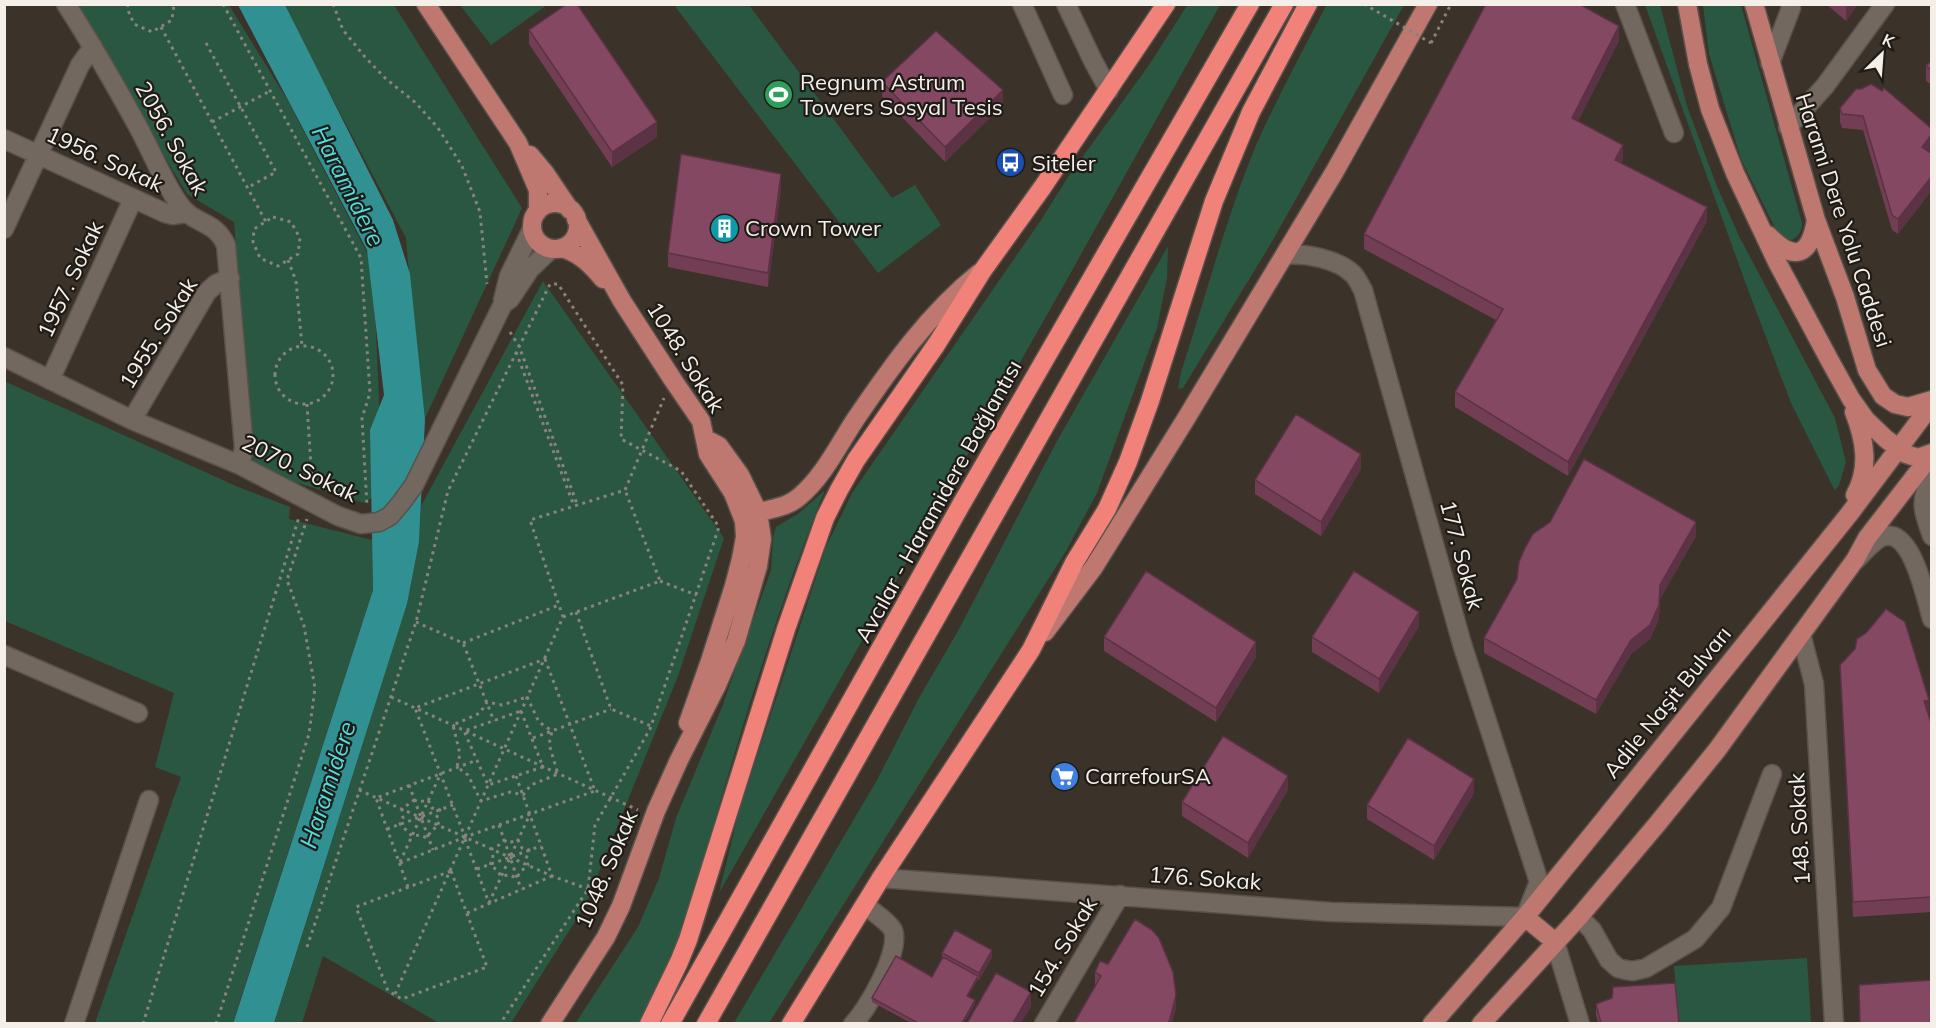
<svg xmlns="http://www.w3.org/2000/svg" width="1936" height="1028" font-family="Mulish,sans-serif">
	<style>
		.green { fill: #2a5741 }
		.water { fill: #309092 }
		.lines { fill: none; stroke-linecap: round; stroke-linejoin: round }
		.minor-casing { stroke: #59514a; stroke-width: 21 }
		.major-casing { stroke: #59514a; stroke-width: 21 }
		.highway-casing { stroke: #59514a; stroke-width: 21 }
		.path { stroke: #8a837c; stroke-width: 3; stroke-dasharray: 3 4.5; stroke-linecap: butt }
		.minor { stroke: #72685f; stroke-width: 18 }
		.major { stroke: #be786f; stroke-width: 18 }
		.highway { stroke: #f18279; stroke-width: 18 }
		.path-bridge { stroke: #8a837c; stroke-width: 3; stroke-dasharray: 3 4.5; stroke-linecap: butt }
		.wall { fill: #723e54 }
		.shaded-wall { fill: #5c3245 }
		.building { fill: #844862; stroke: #5c3245; stroke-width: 1.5 }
		.labels { text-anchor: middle; stroke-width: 4.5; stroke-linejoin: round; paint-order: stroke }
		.poi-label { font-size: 22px; fill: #f5efe9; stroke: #1f1b17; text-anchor: start }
		.street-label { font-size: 22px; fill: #f5efe9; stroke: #1f1b17 }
		.water-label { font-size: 24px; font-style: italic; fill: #52dcdf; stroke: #1f1b17 }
	</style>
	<rect width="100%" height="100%" fill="#3b322a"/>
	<path class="green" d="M1188,4L1220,5L1065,283L719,893L739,811L826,547L852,493L1039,223L1068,177L1149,65Z
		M1327,4L1404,5L1273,240L1183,388L1178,389L1181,372C1206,296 1226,217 1257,143C1278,96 1303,50 1327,4Z
		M73,5H229L288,101L373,264L383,490L364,503L254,470L234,222L187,194Z
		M283,5H394L522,208L422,425L406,238Z
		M460,5H547L491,45Z
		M674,5H749L892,198L915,185L941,225L878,273Z
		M1645,5H1660L1687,106L1716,184L1739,236L1835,418L1846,462L1839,485L1835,491L1791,403L1747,287Z
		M1703,5H1741L1802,223C1802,231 1799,236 1792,240L1779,236L1741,159L1709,54Z
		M1168,246L1167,278L1157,328L1097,493L1066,551L769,1023H734L877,780L920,696L958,631L1057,441Z
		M543,281L724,538L678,676L586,904L511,1023H439L323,956L302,1023L274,1024L407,604L419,542L421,506Z
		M4,381L236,486L290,507L289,519L372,540L373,590L233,1023H95L181,777L155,767L174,693L5,621Z
		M825,490C766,635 725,786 681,936L668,965L638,1023L575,1024L638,927L659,878L676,818L722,707L771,570L773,537L776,527L799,513Z
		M1807,958L1811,1023H1679L1674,966Z"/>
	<path class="water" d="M238,5H285L393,220L410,274L425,420L419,542L407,604L274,1023L233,1024L373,590L370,430L384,395L367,250Z"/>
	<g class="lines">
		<defs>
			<path id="minor" d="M66,4C91,43 114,83 136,123C151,150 162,179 179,204C195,226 214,219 226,245L244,448L240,465
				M1022,4L1063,95
				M1066,4L1093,61L1109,90
				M1625,4L1674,133
				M1770,63L1791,8L1790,4
				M1788,127L1825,86L1885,4
				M4,139L165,213L173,215L186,213
				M4,229L80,65L93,47
				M503,300L509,276L532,229
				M4,357L132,420L240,465L338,516L361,524L379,522L390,516L401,503L414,485L503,304L510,299L530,269L551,249
				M50,380L133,199
				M132,420L207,292L216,284L230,278
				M1932,480C1918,500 1924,514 1932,536
				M1857,559C1864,552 1873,541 1882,537C1912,525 1926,600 1932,619
				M1801,634L1814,684L1834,1024
				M4,655L138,713
				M881,878L1331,912L1525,917L1539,882L1462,644L1363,290C1360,285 1357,278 1353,274C1337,259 1306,253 1285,255
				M1579,917L1592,930L1609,960L1618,968L1626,970L1633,971L1646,968L1695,939L1721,908L1772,774
				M1555,942L1580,1024
				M74,1024L149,800
				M853,1024C868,1009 901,951 893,930C888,921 873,912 865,905
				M1044,1024L1120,895"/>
			<path id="major" d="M426,4L518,143L538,190V211
				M1687,4L1698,64L1710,109L1735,173L1777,262L1830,361L1851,399L1866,420L1886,439L1906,454L1918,458L1932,453
				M1754,4L1816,220L1845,297L1867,370L1883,396L1895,404L1908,407L1932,400
				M530,155L545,173L570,210
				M532 226a23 23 0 1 1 46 0a23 23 0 1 1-46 0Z
				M576,219L622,301L673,380L701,421L708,454L733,493L744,521L745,537L741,559L734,586L710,661L688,723
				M1768,235C1794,262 1810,257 1816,220
				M561,248C579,252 592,266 603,279
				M1854,412C1865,440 1870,468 1855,495
				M748,517C764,508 784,510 799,497C823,477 838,446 855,420C891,367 929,313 979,273
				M1045,632L1094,567L1187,417L1335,171L1428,4
				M1525,917L1555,942
				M550,1024L606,937L621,906L656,811L679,760L717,685L736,641L758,566L762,539L758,512L740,475L719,446L706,439
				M1432,1024L1525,917L1599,826L1850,513L1932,404
				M1481,1024L1579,917L1658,823L1717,750L1855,560L1867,538L1932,454"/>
			<path id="highway" d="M649,1024L679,962L688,940L786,629L825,518L839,490L856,460L936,345L983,270L1042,188L1166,4
				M670,1024L962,503L1250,4
				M706,1024L1284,4
				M791,1024L881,878L1031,650L1074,563L1107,509L1128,462L1150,401L1214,201L1251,112L1308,4"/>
		</defs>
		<use href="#minor" class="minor-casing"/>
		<use href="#major" class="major-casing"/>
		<use href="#highway" class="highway-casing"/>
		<path class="path" d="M128,4L127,8L134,24L152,32L172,20L174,4
			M223,4L361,258L370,393L362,418L367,506
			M333,4L343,30L365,57L385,78L416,103L438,128L462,166L480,212L487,284
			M161,27L266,222
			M206,43L276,172L247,188
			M1431,43L1451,4
			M212,122L270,91
			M273,217L291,222L300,238L298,254L278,266L260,258L253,242L254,229Z
			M288,260L296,281L302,346
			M510,332L519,346L577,504
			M275 375a29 29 0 1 1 58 0a29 29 0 1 1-58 0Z
			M516,352L574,506
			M307,404L312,483
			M660,581L696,595
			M576,612L611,709L651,726
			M563,617L660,581L625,490
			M416,622L463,643L494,721
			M463,643L559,605
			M545,659L595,791L465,837L415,708Z
			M391,697L638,810
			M527,697L539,722L552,731L549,744L558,774L531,785L523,795L510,792L481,801L468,775L457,767L460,754L453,725L480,713L487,702L502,705Z
			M521,711L543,767L488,785L464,731Z
			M533,738L611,709
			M516,776L552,876L588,889
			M409,785L433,850
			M359,790L552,876
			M414,800L419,802L428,800L432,808L440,810L436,819L439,825L431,831L427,838L420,835L412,836L400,824L403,818L402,809Z
			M499,825L521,889
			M387,829L453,805
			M465,839L489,903
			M504,840L508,843L518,840L522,848L529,850L526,859L528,865L520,872L517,878L509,875L501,876L497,870L490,865L493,858L492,849L499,845Z
			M400,862L440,775
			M400,863L465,837
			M477,869L541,846
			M451,871L487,967L402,999L388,991L356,907Z
			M408,887L376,798L477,760
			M489,903L530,814
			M467,913L552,876
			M307,947L416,622L448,491L550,284H558L623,385L621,439L681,471L719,527L650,729L595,825L588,889L500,1024
			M395,994L563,617L530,520L625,490L664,398
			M143,1024L299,517
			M216,1024L309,734L315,688L304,626L287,580L307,519"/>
		<use href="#minor" class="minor"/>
		<use href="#major" class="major"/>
		<use href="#highway" class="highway"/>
		<path class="path-bridge" d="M1364,4L1431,43"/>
	</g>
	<path class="wall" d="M1826,4H1858L1846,21Z
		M529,30L657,137L612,167L529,44Z
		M1619,41L1578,121L1623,160L1621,163L1707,221L1568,476L1455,407V392L1496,320L1364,249V234Z
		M1932,60V85L1926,81V66Z
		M882,82L1003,105L945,162L882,96Z
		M1840,108L1932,129V149L1929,152L1932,154V190L1898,234L1892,230L1863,130L1842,128L1840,122Z
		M781,189L768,287L668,267V253Z
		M1361,469L1321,536L1255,494V480Z
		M1696,536L1660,599L1659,619L1650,639L1631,654L1596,714L1484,653V638Z
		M1419,626L1379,693L1312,652V637Z
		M1104,637L1256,657L1216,722L1104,651Z
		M1840,665L1929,715H1928L1932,726V912L1853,917Z
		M1288,790L1248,858L1182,816V802Z
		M1474,793L1434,860L1367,819V805Z
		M942,953L992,957L979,980L978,979L968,996L975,1004L964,1023H911L872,1002V998L932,977L942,958Z
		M1095,972L1176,1009L1095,987Z
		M1596,1004L1679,1023H1598L1596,1015Z"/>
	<path class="shaded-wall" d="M1847,4H1858L1846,21V6Z
		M1619,26V41L1572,132V118Z
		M1003,90V105L945,162V147Z
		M657,122V137L612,167V152Z
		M1932,134V149L1922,161V147Z
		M1623,145V160L1615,174V160Z
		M781,174V189L768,287V273Z
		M1932,176V190L1898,234V219Z
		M1707,207V221L1568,476V462Z
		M1361,454V469L1321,536V522Z
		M1696,522V536L1660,599L1659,619L1650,639L1631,654L1596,714V700Z
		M1419,612V626L1379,693V679Z
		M1256,642V657L1216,722V708Z
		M1929,700V715L1924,716V701Z
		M1288,776V790L1248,858V843Z
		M1474,779V793L1434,860V846Z
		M992,950V957L979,980V973Z
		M978,976V979L967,999V996Z
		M1031,992V1007L1021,1023H1013Z
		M1176,995V1009L1172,1023H1168Z
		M975,1000V1004L964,1023H962Z"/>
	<path class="building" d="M567,4H577L657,122L612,152L529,30Z
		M1486,4H1579L1619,26L1572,118L1623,145L1615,160L1707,207L1568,462L1455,392L1503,309L1364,234Z
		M936,31L1003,90L945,147L882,82Z
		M1932,60V71L1926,66Z
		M1871,84L1882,91L1884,88L1932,129V134L1922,147L1932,154V176L1898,219L1892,215L1863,116L1842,114L1840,108L1856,89H1861Z
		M681,154L781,174L768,273L668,253Z
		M1296,414L1361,454L1321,522L1255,480Z
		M1584,459L1696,522L1660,585L1659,605L1650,625L1631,640L1596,700L1484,638L1517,579L1519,562L1525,548L1533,534L1550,522Z
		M1146,571L1256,642L1216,708L1104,637Z
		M1354,571L1419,612L1379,679L1312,637Z
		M1886,609L1905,622L1929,700L1924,701L1932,726V897L1853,902L1840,665L1855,649L1857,639L1866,633Z
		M1223,736L1288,776L1248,843L1182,802Z
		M1408,738L1474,779L1434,846L1367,805Z
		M1135,919L1152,930L1159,938L1173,972L1176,995L1170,1019L1168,1023H1074L1101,976L1095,972L1100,961L1108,964Z
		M955,930L992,950L979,973L942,953Z
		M896,956L932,977L943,957L978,976L967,996L975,1000L962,1023H918L872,998Z
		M996,973L1031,992L1013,1023H967Z
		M1932,980V1023H1860L1859,985Z
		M1675,983L1679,1023H1601L1596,1004L1612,998L1613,987Z"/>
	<defs>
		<symbol id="stadium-disc" viewBox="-11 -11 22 22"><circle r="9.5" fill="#2e9e5b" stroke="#1f1b17"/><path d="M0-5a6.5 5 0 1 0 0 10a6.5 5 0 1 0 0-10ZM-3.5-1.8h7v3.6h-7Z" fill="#fff"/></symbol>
		<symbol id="bus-disc" viewBox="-11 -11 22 22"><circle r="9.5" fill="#1a4fb4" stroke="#1f1b17"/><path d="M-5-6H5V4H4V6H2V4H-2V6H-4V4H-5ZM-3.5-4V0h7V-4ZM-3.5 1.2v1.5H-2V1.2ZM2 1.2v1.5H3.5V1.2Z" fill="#fff"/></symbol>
		<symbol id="building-disc" viewBox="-11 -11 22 22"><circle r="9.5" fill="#0f9aa8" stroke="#1f1b17"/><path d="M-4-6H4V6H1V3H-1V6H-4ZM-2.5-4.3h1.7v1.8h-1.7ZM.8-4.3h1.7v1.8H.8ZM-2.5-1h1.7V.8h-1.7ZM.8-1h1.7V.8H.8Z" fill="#fff"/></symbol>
		<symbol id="supermarket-disc" viewBox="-11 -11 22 22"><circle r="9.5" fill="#3f7fe0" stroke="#1f1b17"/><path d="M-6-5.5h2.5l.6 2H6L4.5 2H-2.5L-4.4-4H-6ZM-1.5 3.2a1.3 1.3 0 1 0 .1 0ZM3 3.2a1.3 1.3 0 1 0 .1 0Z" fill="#fff"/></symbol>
	</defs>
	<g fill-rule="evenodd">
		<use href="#stadium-disc" x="762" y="78" width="33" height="33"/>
		<use href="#bus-disc" x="994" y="146" width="33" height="33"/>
		<use href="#building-disc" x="708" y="212" width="33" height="33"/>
		<use href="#supermarket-disc" x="1048" y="760" width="33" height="33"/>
	</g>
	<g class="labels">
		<g class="poi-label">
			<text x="800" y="90">Regnum Astrum<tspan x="800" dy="25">Towers Sosyal Tesis</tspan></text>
			<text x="1032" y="171">Siteler</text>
			<text x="745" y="236">Crown Tower</text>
			<text x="1085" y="784">CarrefourSA</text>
		</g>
		<g class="street-label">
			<text transform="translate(172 138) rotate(61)" y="8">2056. Sokak</text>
			<text transform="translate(105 159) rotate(25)" y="8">1956. Sokak</text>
			<text transform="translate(1844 220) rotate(72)" y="8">Harami Dere Yolu Caddesi</text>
			<text transform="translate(70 279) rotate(-65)" y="8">1957. Sokak</text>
			<text transform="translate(158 333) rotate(-58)" y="8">1955. Sokak</text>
			<text transform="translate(686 357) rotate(58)" y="8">1048. Sokak</text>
			<text transform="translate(300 468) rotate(26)" y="8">2070. Sokak</text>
			<text transform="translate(938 501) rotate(-61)" y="8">Avcılar - Haramidere Bağlantısı</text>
			<text transform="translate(1462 555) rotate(75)" y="8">177. Sokak</text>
			<text transform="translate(1667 702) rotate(-51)" y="8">Adile Naşit Bulvarı</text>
			<text transform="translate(1799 829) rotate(-93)" y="8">148. Sokak</text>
			<text transform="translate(606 869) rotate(-67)" y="8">1048. Sokak</text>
			<text transform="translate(1205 878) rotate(4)" y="8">176. Sokak</text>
			<text transform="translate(1062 947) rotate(-59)" y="8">154. Sokak</text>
		</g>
		<g class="water-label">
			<text transform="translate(348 186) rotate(63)" y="8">Haramidere</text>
			<text transform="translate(328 785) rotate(-72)" y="8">Haramidere</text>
		</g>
	</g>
	<rect width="1936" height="1028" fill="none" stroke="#f5efe9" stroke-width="12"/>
	<g transform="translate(1882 54) rotate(25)" stroke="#1f1b17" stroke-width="4.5" paint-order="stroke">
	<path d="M0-4.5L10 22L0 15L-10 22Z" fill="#f5efe9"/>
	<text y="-9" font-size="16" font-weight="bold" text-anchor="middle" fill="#f5efe9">K</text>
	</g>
</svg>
